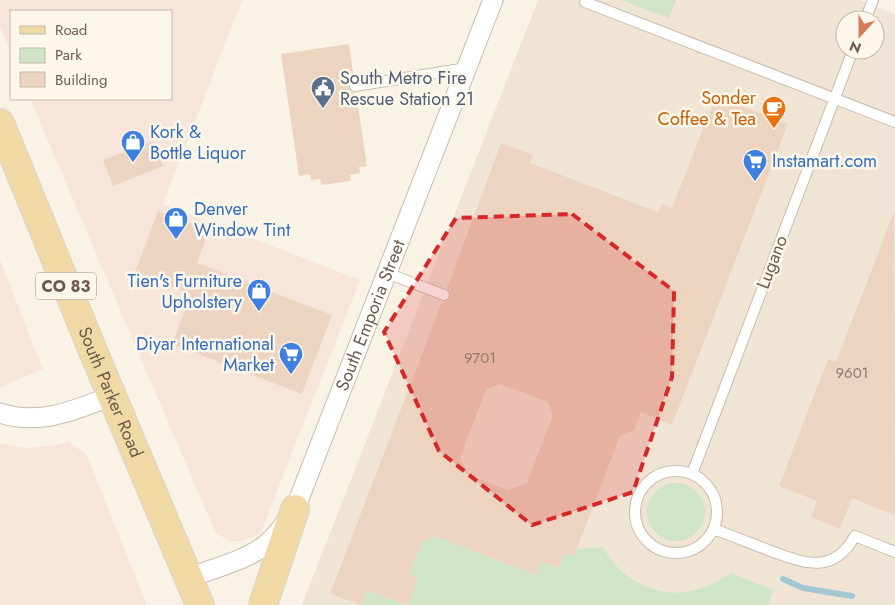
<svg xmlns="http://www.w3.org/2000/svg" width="895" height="605" font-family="Jost,sans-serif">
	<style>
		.residential { fill: #f0e5d4; fill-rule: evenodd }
		.commercial { fill: #f8e5da }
		.green { fill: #d0e5c5 }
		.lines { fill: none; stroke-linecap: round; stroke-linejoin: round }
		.stream { stroke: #a4c7d1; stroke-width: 6 }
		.building { fill: #ecd4c0; fill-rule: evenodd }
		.lane-casing { stroke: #c9bbad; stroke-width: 12 }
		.street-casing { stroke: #c9bbad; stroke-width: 21 }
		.primary-casing { stroke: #dad4d1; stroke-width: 30 }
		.lane { stroke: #fff; stroke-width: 10 }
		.street { stroke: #fff; stroke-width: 19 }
		.primary { stroke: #f1d9a5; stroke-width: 28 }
		.marked { fill: #d62828; fill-opacity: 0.2; stroke: #d62828; stroke-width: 4; stroke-dasharray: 10 6; stroke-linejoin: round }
		.labels { text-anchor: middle; stroke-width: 5; stroke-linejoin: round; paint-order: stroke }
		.number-label { font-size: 15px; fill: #8e796a }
		.shield { fill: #fdf7eb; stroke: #9a8a7c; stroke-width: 1 }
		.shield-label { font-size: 16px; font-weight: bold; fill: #6f5b4d }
		.service-label { font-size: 18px; fill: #4e5e75; stroke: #fdf7eb; text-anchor: start }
		.food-label { font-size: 18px; fill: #c56008; stroke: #fdf7eb; text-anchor: end }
		.shop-label { font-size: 18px; fill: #366cbe; stroke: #fdf7eb; text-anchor: start }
		.street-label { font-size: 18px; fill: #6f5b4d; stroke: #fdf7eb }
	</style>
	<rect width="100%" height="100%" fill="#f9f3e5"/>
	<path class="residential" d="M538,0H859L895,14V605H302ZM845,20H875V50H845Z"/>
	<path class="commercial" d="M0,0H242L163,204L360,280L263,527L258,535L250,538L241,541H231L216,534L30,99H171V11H11V54L0,27Z
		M0,260L43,369L1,387H0Z
		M68,442L86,454L147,605H0V443L26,448L51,446Z"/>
	<path class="green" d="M621,0H676L669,18Z
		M647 512a29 29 0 1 1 58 0a29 29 0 1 1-58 0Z
		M435,536L536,575L541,561L559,568L565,553L573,556L577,549L603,547C622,582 661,601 699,589C711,586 721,579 731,573L773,590L768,605H408L418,578L409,574L422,541Z
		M367,590L406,605H362Z"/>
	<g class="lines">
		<path class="stream" d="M783,579L803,588L852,596"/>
	</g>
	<path class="building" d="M349,44L354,79L350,81L348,87L350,91L356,93L367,166L359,167L360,173L350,175L351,181L321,185L320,179L311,180L310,174L299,176L281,54Z
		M716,96L788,124L672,425L641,412L634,430L620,436L574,556L565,553L559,568L541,561L536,575L435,536L422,541L409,574L418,578L408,605L367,590L362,605L330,594L442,302L448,301L451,297L450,291L447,289L501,143L533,155L530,163L658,212L662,204L672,208ZM500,384L548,402L553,415L527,483L508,490L469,475L460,458L486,389Z
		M153,141L163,166L113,186L103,160Z
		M158,211L209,230L197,263L332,315L302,394L172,344L191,294L135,272Z
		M894,212L895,515L852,498L840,529L811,517L817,501L779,486L828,359L836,362Z"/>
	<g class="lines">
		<defs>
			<path id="lane" d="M585,2L895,122
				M865,20L873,0
				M355,86L467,68
				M387,273L444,295
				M635 512a41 41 0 1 1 82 0a41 41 0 1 1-82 0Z
				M692,474L853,50
				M714,529C732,536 750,543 768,550C804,563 832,576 855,536L895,552"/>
			<g id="street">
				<path d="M0,413C40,426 75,410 112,396"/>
				<path id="s1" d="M188,578C212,569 244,561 264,546C277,536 286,523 295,509L493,0"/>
			</g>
			<g id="primary">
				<path id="s2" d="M0,123L93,351L200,605"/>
				<path d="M263,605L295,509"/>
			</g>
		</defs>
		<use href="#lane" class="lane-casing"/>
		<use href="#street" class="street-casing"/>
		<use href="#primary" class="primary-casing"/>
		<use href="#lane" class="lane"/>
		<use href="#street" class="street"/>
		<use href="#primary" class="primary"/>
	</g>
	<path class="marked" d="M572,214L674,291L672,377L633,492L532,525L439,451L384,332L456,218Z"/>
	<defs>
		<symbol id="civic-pin" viewBox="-11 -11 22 30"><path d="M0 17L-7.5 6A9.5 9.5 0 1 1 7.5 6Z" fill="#5c6f8a" stroke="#fdf7eb"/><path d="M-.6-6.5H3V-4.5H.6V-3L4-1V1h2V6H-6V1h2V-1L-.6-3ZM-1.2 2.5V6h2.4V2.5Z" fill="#fff"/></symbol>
		<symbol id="cafe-pin" viewBox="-11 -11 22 30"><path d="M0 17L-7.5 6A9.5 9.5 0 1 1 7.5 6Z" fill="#e8710a" stroke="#fdf7eb"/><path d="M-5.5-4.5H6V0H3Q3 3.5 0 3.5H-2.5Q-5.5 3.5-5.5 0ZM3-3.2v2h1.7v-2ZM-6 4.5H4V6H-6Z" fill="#fff"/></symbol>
		<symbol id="shop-pin" viewBox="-11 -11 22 30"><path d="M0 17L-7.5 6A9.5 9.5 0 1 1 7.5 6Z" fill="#3f7fe0" stroke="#fdf7eb"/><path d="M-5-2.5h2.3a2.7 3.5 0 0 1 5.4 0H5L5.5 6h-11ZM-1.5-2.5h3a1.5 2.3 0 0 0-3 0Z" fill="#fff"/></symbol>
		<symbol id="supermarket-pin" viewBox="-11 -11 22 30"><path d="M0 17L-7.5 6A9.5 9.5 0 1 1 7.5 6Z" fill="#3f7fe0" stroke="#fdf7eb"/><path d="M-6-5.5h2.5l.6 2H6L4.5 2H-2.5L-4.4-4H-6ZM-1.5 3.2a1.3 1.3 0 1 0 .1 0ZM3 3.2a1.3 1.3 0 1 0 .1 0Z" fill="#fff"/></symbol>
	</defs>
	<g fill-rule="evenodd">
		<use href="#civic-pin" x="309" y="74" width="28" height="38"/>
		<use href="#cafe-pin" x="760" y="94" width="28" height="38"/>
		<use href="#shop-pin" x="119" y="128" width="28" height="38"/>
		<use href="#supermarket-pin" x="741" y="147" width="28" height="38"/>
		<use href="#shop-pin" x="162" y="205" width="28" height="38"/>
		<use href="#shop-pin" x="245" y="277" width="28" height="38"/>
		<use href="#supermarket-pin" x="277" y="340" width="28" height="38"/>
	</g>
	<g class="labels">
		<g class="number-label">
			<text x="480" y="363">9701</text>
			<text x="852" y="378">9601</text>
		</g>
		<rect class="shield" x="36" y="272.5" width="60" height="27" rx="4"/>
		<g class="shield-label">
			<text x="66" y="292">CO 83</text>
		</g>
		<g class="service-label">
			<text x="340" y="84">South Metro Fire<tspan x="340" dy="21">Rescue Station 21</tspan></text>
		</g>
		<g class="food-label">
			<text x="756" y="104">Sonder<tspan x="756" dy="21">Coffee &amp; Tea</tspan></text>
		</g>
		<g class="shop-label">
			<text x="150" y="138">Kork &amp;<tspan x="150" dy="21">Bottle Liquor</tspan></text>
			<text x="772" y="167">Instamart.com</text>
			<text x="194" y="215">Denver<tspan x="194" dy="21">Window Tint</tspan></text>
			<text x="242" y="287" text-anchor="end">Tien's Furniture<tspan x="242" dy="21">Upholstery</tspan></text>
			<text x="274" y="350" text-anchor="end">Diyar International<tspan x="274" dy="21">Market</tspan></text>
		</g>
		<g class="street-label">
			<text transform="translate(772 262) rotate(-69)" y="6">Lugano</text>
			<text dy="6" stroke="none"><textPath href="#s1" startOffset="339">South Emporia Street</textPath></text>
			<text dy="6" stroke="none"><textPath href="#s2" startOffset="291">South Parker Road</textPath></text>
		</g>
	</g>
	<rect x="10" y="10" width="162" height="90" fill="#fdf7eb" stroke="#c4b9ac"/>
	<rect x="20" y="26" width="25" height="8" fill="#f1d9a5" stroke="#c4b9ac"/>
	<text x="55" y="35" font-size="15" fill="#6f5b4d">Road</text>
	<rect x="20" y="48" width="25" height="15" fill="#d0e5c5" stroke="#c4b9ac"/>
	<text x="55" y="60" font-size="15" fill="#6f5b4d">Park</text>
	<rect x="20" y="72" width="25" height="15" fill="#ecd4c0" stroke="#c4b9ac"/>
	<text x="55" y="85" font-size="15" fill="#6f5b4d">Building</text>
	<g transform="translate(860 35) rotate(201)"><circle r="24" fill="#fdf7eb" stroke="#c4b9ac"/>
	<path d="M0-4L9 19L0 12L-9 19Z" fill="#d57c58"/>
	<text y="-8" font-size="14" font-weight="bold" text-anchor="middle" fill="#6f5b4d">N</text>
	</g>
</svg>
